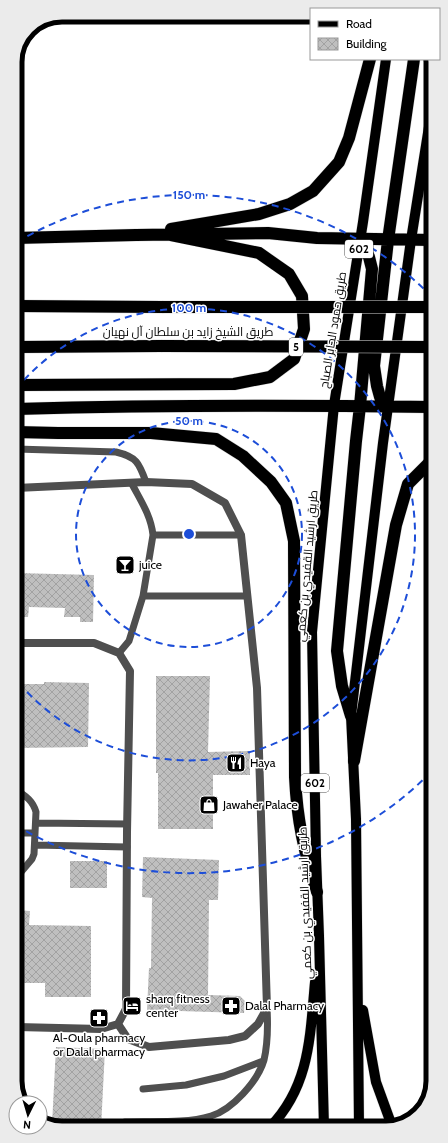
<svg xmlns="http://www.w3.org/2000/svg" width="448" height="1143" font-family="Cabin,Cairo,sans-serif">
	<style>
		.building { fill: url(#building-cross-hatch) }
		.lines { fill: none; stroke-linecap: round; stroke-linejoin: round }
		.primary-casing { stroke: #dbdbdb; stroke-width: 11 }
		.motorway-casing { stroke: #dbdbdb; stroke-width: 13 }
		.service { stroke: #4f4f4f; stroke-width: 7 }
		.minor { stroke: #4f4f4f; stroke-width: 8 }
		.primary { stroke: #000; stroke-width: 10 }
		.motorway { stroke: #000; stroke-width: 12 }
		.motorway-bridge-casing { stroke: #dbdbdb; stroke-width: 13; stroke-linecap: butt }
		.motorway-bridge { stroke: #000; stroke-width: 12 }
		.ring { fill: none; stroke: #1d4ed8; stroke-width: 2; stroke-dasharray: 7 5 }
		.labels { text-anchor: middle; stroke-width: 3; stroke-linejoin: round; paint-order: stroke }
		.shield { fill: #fff; stroke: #4c4c4c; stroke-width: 1 }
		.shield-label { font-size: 11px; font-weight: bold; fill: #000 }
		.street-label { font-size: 12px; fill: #000; stroke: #fff }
		.poi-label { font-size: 12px; fill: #000; stroke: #fff; text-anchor: start }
		.rim { fill: none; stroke: #000; stroke-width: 5 }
		.centre { fill: #1d4ed8; stroke: #fff; stroke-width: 2 }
		.ring-label { font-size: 12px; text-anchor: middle; font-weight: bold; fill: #1d4ed8; stroke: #fff; stroke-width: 3; stroke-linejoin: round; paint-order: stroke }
	</style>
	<defs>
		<pattern id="building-cross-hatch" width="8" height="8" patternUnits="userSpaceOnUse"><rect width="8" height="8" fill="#bfbfbf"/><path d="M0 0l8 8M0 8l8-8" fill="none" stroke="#a2a2a2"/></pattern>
	</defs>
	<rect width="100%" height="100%" fill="#fff"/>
	<path class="building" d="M16,573L94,575L93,622H80V617H64L65,608L29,607L28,617H16Z
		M156,676H210L208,752L250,751V775H213V829H158V773H156Z
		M44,682L89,683L88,747L16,748V684H44Z
		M143,857L219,860L218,900H209L208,995L240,996L245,1001L244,1013L147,1010L149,968H151L152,898L142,897Z
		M70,861H107V888H70Z
		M16,910L30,911L29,925L91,926V997H45V983H17Z
		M56,1047L105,1049L101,1128H59L52,1125Z"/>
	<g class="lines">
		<defs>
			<path id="primary" d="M363,1010L376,1082L392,1126
				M270,1127C310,1086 310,1036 315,982
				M324,1127L319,936L316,856L312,632L334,405L363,222L386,59
				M359,1127L356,819L351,716L383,443L411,240L431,114"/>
			<path id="motorway" d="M171,229L259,214L290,204L313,191L339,162L349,138L370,59
				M15,238L136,235L268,233L317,238L432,240
				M15,306L162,307
				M16,347L161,346
				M16,385L234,384L270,377L294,359L304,329L302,296L289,274L259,253L171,235
				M389,406L380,397L377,386L374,366L388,240L414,59
				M16,409C154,405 293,405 432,407
				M16,432L58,433H151L216,439L243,456L271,482L286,503L294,541L295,777C297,820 304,852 317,892
				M351,716L342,686L337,651L356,441L360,406L372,269L369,257L360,239
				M354,761L396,525L408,484L432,460"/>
		</defs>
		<use href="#primary" class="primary-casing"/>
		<use href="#motorway" class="motorway-casing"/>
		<path class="service" d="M16,449L116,452C137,457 139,463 146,482
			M132,484C141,501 151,516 153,535H241
			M143,596H247
			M119,653L129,641L143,596L153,535
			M16,790C26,796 33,801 36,812L34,854L32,859L16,878
			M36,823L127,824
			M16,833H35
			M35,845L127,847
			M143,1089L186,1085L224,1076L263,1061
			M125,1122C153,1121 184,1124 211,1116C232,1110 258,1081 264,1060C268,1043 268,1026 267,1008"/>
		<path class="minor" d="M16,488L146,482L192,484L225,503L241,535L257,688L267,1008L258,1024L245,1036L229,1040L149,1047L128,1039L118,1024
			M16,643H94L119,653L130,671L127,832L126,1009L118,1024L101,1029L17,1027"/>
		<use href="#primary" class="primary"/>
		<use href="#motorway" class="motorway"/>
		<defs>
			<path id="motorway-bridge" d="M162,307H432
				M161,346L432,347"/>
		</defs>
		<use href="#motorway-bridge" class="motorway-bridge-casing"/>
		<use href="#motorway-bridge" class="motorway-bridge"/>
	</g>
	<g class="ring">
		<circle cx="189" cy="534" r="113"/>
		<path d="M16 389A226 226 0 1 1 17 681"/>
		<path d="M431 772A339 339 0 0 1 17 826M17 242A339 339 0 0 1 431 296"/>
	</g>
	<defs>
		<symbol id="bar-square" viewBox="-11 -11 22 22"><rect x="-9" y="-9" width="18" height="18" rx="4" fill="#000" stroke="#fff"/><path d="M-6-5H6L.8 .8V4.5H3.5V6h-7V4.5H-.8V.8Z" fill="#fff"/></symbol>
		<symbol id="restaurant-square" viewBox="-11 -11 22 22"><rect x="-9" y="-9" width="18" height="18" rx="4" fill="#000" stroke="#fff"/><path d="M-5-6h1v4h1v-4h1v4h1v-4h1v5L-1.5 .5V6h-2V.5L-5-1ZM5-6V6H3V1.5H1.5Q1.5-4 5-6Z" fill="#fff"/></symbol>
		<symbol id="shop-square" viewBox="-11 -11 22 22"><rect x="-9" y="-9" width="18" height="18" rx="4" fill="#000" stroke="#fff"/><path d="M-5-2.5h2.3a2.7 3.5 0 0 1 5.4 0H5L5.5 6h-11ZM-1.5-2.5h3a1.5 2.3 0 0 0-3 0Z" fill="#fff"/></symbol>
		<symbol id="hotel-square" viewBox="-11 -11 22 22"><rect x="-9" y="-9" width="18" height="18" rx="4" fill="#000" stroke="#fff"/><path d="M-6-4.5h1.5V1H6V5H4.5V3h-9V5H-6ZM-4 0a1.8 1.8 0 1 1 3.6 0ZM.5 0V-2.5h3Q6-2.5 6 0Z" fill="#fff"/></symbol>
		<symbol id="pharmacy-square" viewBox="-11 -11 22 22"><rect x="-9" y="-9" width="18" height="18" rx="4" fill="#000" stroke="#fff"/><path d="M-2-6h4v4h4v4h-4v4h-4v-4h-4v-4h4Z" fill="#fff"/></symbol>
	</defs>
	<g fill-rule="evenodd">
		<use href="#bar-square" x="114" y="554" width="22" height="22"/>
		<use href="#restaurant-square" x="225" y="752" width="22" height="22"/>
		<use href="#shop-square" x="198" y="794" width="22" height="22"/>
		<use href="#hotel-square" x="121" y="995" width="22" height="22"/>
		<use href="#pharmacy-square" x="220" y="995" width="22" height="22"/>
		<use href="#pharmacy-square" x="88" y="1007" width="22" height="22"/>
	</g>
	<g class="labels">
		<g class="shield">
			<rect x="345" y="240" width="28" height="18" rx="3"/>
			<rect x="289" y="338" width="14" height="18" rx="3"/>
			<rect x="301" y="774" width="28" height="18" rx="3"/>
		</g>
		<g class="shield-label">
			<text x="359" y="253">602</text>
			<text x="296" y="351">5</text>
			<text x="315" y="787">602</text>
		</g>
		<g class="street-label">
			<text transform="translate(333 330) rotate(-81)" y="4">طريق حمود الجابر الصباح</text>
			<text x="188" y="336">طريق الشيخ زايد بن سلطان آل نهيان</text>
			<text transform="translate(307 566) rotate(-85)" y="4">طريق ارشيد القفيدي بن كعمي</text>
			<text transform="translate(305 903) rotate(-92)" y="4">طريق ارشيد القفيدي بن كعمي</text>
		</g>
		<g class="poi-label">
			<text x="139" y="569">juice</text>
			<text x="250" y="767">Haya</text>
			<text x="223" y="809">Jawaher Palace</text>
			<text x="146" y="1003">sharq fitness<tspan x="146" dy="14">center</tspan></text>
			<text x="245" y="1010">Dalal Pharmacy</text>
			<text x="99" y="1042" text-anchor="middle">Al-Oula pharmacy<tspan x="99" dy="14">or Dalal pharmacy</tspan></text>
		</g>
	</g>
	<path d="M0 0H448V1143H0ZM62 22H386A40 40 0 0 1 426 62V1081A40 40 0 0 1 386 1121H62A40 40 0 0 1 22 1081V62A40 40 0 0 1 62 22Z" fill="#ebebeb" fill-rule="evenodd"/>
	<path class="rim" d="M62 22H386A40 40 0 0 1 426 62V1081A40 40 0 0 1 386 1121H62A40 40 0 0 1 22 1081V62A40 40 0 0 1 62 22Z"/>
	<circle cx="189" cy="534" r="6" class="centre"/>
	<g class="ring-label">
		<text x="189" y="199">150 m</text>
		<text x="189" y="312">100 m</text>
		<text x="189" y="425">50 m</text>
	</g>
	<rect x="310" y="8" width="130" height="52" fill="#ffffff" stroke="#999999"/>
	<rect x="318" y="21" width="20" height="6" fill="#000000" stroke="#999999"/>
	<text x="346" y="28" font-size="12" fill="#000000">Road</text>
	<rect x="318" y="38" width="20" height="12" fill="url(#building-cross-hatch)" stroke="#999999"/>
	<text x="346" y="48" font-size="12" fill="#000000">Building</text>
	<g transform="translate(28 1115) rotate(185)"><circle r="19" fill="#ffffff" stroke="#999999"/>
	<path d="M0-3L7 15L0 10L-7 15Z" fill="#000000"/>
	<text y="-6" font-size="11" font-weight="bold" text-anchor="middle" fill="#000000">N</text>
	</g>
</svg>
